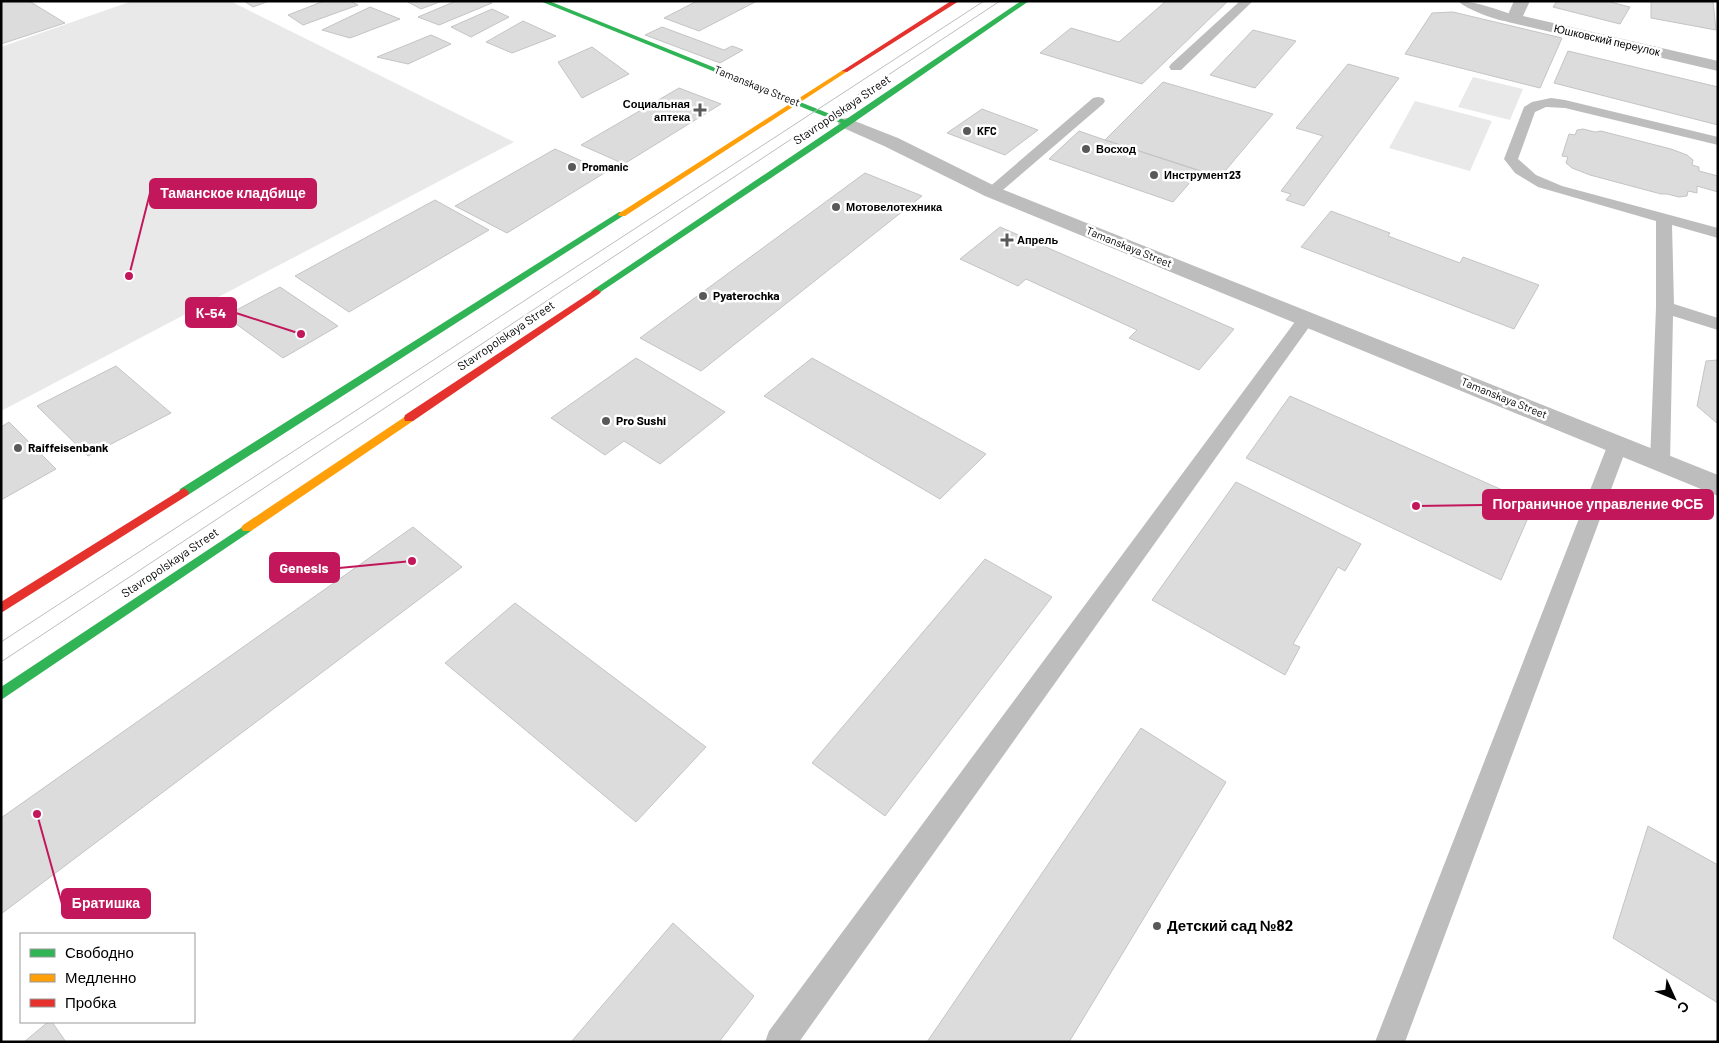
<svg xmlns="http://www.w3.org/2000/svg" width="1719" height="1043" font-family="Barlow,sans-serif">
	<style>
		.green { fill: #e9e9e9 }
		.building { fill: #dcdcdc; stroke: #c4c4c4 }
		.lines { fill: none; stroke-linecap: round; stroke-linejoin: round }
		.lane { fill: #bdbdbd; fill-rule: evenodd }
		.street { fill: #bdbdbd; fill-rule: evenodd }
		.fast { fill: #30b455; fill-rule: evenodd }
		.slow { fill: #ff9f0a; fill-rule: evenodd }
		.jam { fill: #e5322d; fill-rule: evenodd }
		.tram { stroke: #bdbdbd; stroke-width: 1 }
		.poi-dot { fill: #595959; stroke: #fff; stroke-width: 2 }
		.labels { text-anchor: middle; stroke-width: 5; stroke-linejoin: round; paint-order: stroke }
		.far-street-label { font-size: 11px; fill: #000; stroke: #fff }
		.far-poi-label { font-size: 11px; font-weight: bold; fill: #000; stroke: #fff; text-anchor: start }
		.street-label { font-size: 12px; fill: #000; stroke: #fff }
		.poi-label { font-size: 12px; font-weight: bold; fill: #000; stroke: #fff; text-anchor: start }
		.near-poi-label { font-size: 15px; font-weight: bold; fill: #000; stroke: #fff; text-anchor: start }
		.leader { fill: none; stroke: #c2185b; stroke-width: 2 }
		.callout-dot { fill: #c2185b; stroke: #fff; stroke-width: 2 }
		.callout { fill: #c2185b; stroke: #c2185b; stroke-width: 2 }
		.callout-label { font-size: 14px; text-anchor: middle; font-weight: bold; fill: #fff }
	</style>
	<rect width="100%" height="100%" fill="#fff"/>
	<path class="green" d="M132,1H230L514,142L1,411V47Z
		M1473,77L1523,89L1510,120L1458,107Z
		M1415,101L1492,121L1470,171L1389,148Z"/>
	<path class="building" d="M1,1H29L65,23L1,44Z
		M244,1H269L253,7Z
		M324,1H351L358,5L303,25L288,15Z
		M406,1H442L421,9Z
		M456,1H487L492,3L439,25L418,17Z
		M697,1H757L699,31L664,18Z
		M1166,1H1228L1142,84L1040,53L1071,28L1119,42Z
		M1557,1H1606L1630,7L1620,24L1553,7Z
		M1651,1H1713L1716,30L1651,18Z
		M370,7L400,19L350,38L322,30Z
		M492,9L509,17L471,37L451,27Z
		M1453,12L1562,38L1540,88L1405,54L1432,13Z
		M523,21L556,36L512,53L486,42Z
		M662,27L724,50L732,46L743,50L720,63L645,35Z
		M1253,30L1296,41L1255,88L1210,75Z
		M431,35L451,44L408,64L377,57Z
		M592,47L629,74L582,98L558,62Z
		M1568,51L1718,87V125L1554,83Z
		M1348,64L1399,78L1304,206L1286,200L1291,194L1281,191L1323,136L1296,128Z
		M1163,82L1273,114L1220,177L1105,140Z
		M679,88L721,104L624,164L581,145Z
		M982,109L1038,130L1005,155L947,133Z
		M1583,129L1595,132L1601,131L1671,149L1687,155L1693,160L1692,165L1699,167V171L1718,176V192L1697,186V193L1688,191L1687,196L1679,197L1667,194H1661L1590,175L1572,168L1566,163L1568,157L1562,156L1569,134L1575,135L1577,130Z
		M1079,131L1105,140L1200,171L1173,202L1049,159Z
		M555,149L606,172L507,233L455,206Z
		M865,173L922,196L701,371L640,338Z
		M435,200L489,230L349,312L295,276Z
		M1331,211L1390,233L1388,236L1460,263L1463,257L1539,285L1514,329L1301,247Z
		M1000,227L1234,329L1199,370L1129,338L1137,330L1026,279L1018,286L960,259Z
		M280,287L338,326L283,358L225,316Z
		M636,358L725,412L660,464L624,441L605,455L551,418Z
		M812,358L986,454L940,499L764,396Z
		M1718,360V424L1697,406L1706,361Z
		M116,366L171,413L88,456L37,406Z
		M1290,396L1534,504L1501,580L1246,458Z
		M9,422L56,469L1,500V427Z
		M1236,482L1361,544L1345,571L1338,567L1293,644L1300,647L1285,675L1152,600Z
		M413,527L462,567L1,914V818Z
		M985,559L1052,597L885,816L812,763Z
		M515,603L706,747L636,822L445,663Z
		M1141,728L1226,782L1069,1042H927Z
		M1648,826L1718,865V1003L1613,938Z
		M673,923L754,996L719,1042H571Z
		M48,1022H52L66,1042H24Z"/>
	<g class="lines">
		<path class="lane" d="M1240,1H1253L1181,70H1171L1169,67L1171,64Z
			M1458,1C1478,1 1499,11 1518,16L1520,19L1518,22C1507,25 1466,10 1458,1Z
			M1098,97L1103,98L1105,101L1103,104L997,195H987L984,192L987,189L1093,98Z
			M1551,98L1565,100L1718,137V145L1565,108L1546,107L1535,112L1518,159L1536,175L1562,186L1718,228V238L1672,225L1674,304L1718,318V330L1673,316L1670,462L1667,467L1660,469L1653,467L1650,462L1656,307V221L1538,187L1515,173L1504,159L1524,107L1532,102Z
			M1306,313L1312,315L1315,319L1312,323L799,1042H765L769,1031L1300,315Z
			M1618,437L1625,439L1628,444L1405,1042H1375L1608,444L1611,439Z"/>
		<path class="street" d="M1514,1H1530L1523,16L1718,61V71L1508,22L1506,19Z
			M847,118L898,138L999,188L1718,475V496L985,196L884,146L841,127L838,123L841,119Z"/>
		<path class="fast" d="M540,1H549L845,120L1021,1H1029L850,125L596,295L591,292L593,290L841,123Z
			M619,212H625L626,214L188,495H180L179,492L180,489Z
			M247,524L251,525L253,528L251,531L1,700V687Z"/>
		<path class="slow" d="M843,70L848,71L625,216H619L618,214Z
			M409,414L413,415L414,418L413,421L251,531H243L241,528L243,525Z"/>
		<path class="jam" d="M951,1H959L847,72L842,71Z
			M596,289L601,292L599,294L413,421H405L404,418L405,415Z
			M184,488L189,492L188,495L1,613V602Z"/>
		<path class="tram" d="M1,642L984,1
			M1,662L1000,1"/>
	</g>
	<g class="poi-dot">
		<path d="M697.5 102.5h5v5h5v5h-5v5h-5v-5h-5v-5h5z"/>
		<circle cx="967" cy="131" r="5"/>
		<circle cx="1086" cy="149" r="5"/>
		<circle cx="572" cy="167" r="5"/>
		<circle cx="1154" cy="175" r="5"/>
		<circle cx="836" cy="207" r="5"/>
		<path d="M1004.5 232.5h5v5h5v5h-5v5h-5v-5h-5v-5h5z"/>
		<circle cx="703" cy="296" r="5"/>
		<circle cx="606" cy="421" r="5"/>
		<circle cx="18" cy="448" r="5"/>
		<circle cx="1157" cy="926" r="5"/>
	</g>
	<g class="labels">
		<g class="far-street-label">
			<text transform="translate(1607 40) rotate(13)" y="4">Юшковский переулок</text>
			<text transform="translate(757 86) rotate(22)" y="4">Tamanskaya Street</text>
			<text transform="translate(1129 247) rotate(22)" y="4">Tamanskaya Street</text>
			<text transform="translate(1504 398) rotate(22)" y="4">Tamanskaya Street</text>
		</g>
		<g class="far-poi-label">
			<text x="690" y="108" text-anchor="end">Социальная<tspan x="690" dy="13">аптека</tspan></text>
			<text x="977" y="135">KFC</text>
			<text x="1096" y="153">Восход</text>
			<text x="582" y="171">Promanic</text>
			<text x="1164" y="179">Инструмент23</text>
			<text x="846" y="211">Мотовелотехника</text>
			<text x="1017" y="244">Апрель</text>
		</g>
		<g class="street-label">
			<text transform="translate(842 110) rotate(-34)" y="4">Stavropolskaya Street</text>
			<text transform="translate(506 336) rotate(-34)" y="4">Stavropolskaya Street</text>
			<text transform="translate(170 563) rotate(-34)" y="4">Stavropolskaya Street</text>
		</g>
		<g class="poi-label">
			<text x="713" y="300">Pyaterochka</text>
			<text x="616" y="425">Pro Sushi</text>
			<text x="28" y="452">Raiffeisenbank</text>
		</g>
		<g class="near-poi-label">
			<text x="1167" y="931">Детский сад №82</text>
		</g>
	</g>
	<path class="leader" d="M129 276L150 193M301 334L236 313M1416 506L1483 505M412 561L339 568M37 814L62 904"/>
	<g class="callout-dot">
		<circle cx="129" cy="276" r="5"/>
		<circle cx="301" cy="334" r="5"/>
		<circle cx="1416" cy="506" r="5"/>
		<circle cx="412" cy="561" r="5"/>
		<circle cx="37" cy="814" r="5"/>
	</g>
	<g class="callout">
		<rect x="150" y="179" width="166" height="29" rx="5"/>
		<rect x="186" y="298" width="50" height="29" rx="5"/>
		<rect x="1483" y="490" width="230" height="29" rx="5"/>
		<rect x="270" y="553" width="69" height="29" rx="5"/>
		<rect x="62" y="889" width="88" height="29" rx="5"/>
	</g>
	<g class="callout-label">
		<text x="233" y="198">Таманское кладбище</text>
		<text x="211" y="318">К-54</text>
		<text x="1598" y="509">Пограничное управление ФСБ</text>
		<text x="304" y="573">Genesis</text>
		<text x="106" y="908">Братишка</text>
	</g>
	<rect width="1719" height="1043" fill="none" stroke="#000000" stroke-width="5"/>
	<rect x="20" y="933" width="175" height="90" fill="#ffffff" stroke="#999999"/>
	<rect x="30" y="949" width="25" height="8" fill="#30b455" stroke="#999999"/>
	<text x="65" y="958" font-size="15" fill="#000000">Свободно</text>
	<rect x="30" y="974" width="25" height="8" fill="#ff9f0a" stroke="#999999"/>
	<text x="65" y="983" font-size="15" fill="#000000">Медленно</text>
	<rect x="30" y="999" width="25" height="8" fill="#e5322d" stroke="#999999"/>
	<text x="65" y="1008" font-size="15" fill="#000000">Пробка</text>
	<g transform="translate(1674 998) rotate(134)" stroke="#ffffff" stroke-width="4" paint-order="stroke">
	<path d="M0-4L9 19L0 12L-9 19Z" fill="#000000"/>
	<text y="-8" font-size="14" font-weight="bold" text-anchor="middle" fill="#000000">С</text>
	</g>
</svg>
